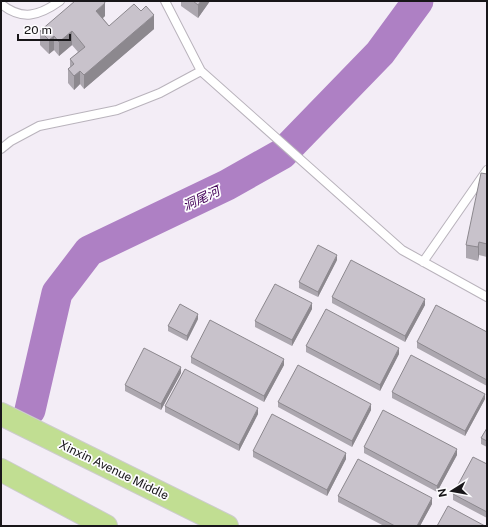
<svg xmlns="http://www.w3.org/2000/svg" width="488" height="527" font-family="'Public Sans','Noto Sans SC',sans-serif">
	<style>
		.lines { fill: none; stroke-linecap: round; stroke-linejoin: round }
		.river { stroke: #ae80c4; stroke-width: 31 }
		.lane-casing { stroke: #b9b3bc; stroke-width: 10 }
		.primary-casing { stroke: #ccc; stroke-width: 24 }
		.lane { stroke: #fff; stroke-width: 8 }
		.primary { stroke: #c1de92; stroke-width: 22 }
		.wall { fill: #aca7af }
		.shaded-wall { fill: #8c888e }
		.building { fill: #c8c2cb; stroke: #8c888e }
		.labels { text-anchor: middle; stroke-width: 3.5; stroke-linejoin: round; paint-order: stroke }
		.street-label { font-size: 12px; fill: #181619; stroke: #fdfcfe }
		.water-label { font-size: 13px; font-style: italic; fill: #44035a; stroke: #fdfcfe }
	</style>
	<rect width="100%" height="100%" fill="#f3edf6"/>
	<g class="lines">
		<path class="river" d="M30,410L57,293L89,251L227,185L282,154L380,53L418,1"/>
		<defs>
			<path id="lane" d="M165,1L201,71L402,250L487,297
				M1,4C22,21 39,16 60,1
				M1,149L11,141L39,126L117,110L160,93L201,71
				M423,262L487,170"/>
			<path id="primary" d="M1,414L227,526
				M1,470L106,526"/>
		</defs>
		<use href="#lane" class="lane-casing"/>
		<use href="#primary" class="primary-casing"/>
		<use href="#lane" class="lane"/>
		<use href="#primary" class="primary"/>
	</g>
	<path class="wall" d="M181,1H210L198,18L181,6Z
		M105,16L103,18L109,26L154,29L84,89L80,84L74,90L68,83V69L70,67V59L78,52L72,45L59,56L54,50L49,54L40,45V31Z
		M487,174V257L479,255L478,261L466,258V245Z
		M337,260L318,297L299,288V282Z
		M332,297L425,305L405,342L332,303Z
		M312,309L292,346L255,327V321Z
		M198,319L187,341L168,331V326Z
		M487,332V386L417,348V342Z
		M306,346L399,354L380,391L306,352Z
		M191,357L284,365L264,402L191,363Z
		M181,373L161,410L125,391V385Z
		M392,392L485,399L465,436L392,398Z
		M278,402L371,410L352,447L278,407Z
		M165,406L258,414L239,451L165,412Z
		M487,428V447L481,444V438Z
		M364,447L457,455L437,492L364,453Z
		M253,451L346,459L327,496L253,457Z
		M487,464V518L453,500V494Z
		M338,496L432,504L420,526H384L338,502Z"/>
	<path class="shaded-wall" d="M201,1H210L198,18V5Z
		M105,3V16L96,24V11Z
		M154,15V29L84,89V75Z
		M72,31V45L59,56V42Z
		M54,36V50L49,54V40Z
		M80,71V84L74,90V76Z
		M479,242V255L478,261V247Z
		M337,255V260L318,297V292Z
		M425,299V305L405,342V336Z
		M312,303V309L292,346V340Z
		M198,314V319L187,341V336Z
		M399,348V354L380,391V385Z
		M284,359V365L264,402V396Z
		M181,367V373L161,410V404Z
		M485,394V399L465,436V431Z
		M371,404V410L352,447V441Z
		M258,408V414L239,451V445Z
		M457,449V455L437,492V486Z
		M346,453V459L327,496V490Z
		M432,498V504L420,526H417Z"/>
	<path class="building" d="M75,1H104L105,3L96,11L109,26L134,4L141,11L146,6L154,15L84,75L80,71L74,76L68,69L74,64L70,59L85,47L72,31L59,42L54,36L49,40L40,31Z
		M193,1H201L198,5Z
		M481,173L487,174V244L479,242L478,247L466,245Z
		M318,245L337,255L318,292L299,282Z
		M351,260L425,299L405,336L332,297Z
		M275,284L312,303L292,340L255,321Z
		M180,304L198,314L187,336L168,326Z
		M436,305L487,332V380L417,342Z
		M326,309L399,348L380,385L306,346Z
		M210,320L284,359L264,396L191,357Z
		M144,348L181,367L161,404L125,385Z
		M411,355L485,394L465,431L392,392Z
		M298,365L371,404L352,441L278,402Z
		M185,369L258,408L239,445L165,406Z
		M383,410L457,449L437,486L364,447Z
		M272,414L346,453L327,490L253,451Z
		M487,428V441L481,438Z
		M473,457L487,464V512L453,494Z
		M358,459L432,498L417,526H395L338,496Z
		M448,506L485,526H437Z"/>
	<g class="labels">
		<g class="street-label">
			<text transform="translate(114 470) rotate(26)" y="4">Xinxin Avenue Middle</text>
		</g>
		<g class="water-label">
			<text transform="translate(201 198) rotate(-25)" y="5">洞尾河</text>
		</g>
	</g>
	<rect width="488" height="527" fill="none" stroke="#181619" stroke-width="4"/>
	<g transform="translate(452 491) rotate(259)" stroke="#fdfcfe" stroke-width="3" paint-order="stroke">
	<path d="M0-3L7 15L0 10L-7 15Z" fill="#181619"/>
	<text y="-6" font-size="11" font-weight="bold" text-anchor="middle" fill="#181619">N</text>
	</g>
	<path d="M18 34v6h52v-6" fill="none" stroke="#181619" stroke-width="2"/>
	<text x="24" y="34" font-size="12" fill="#181619" stroke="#fdfcfe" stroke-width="3" paint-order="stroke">20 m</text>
</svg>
